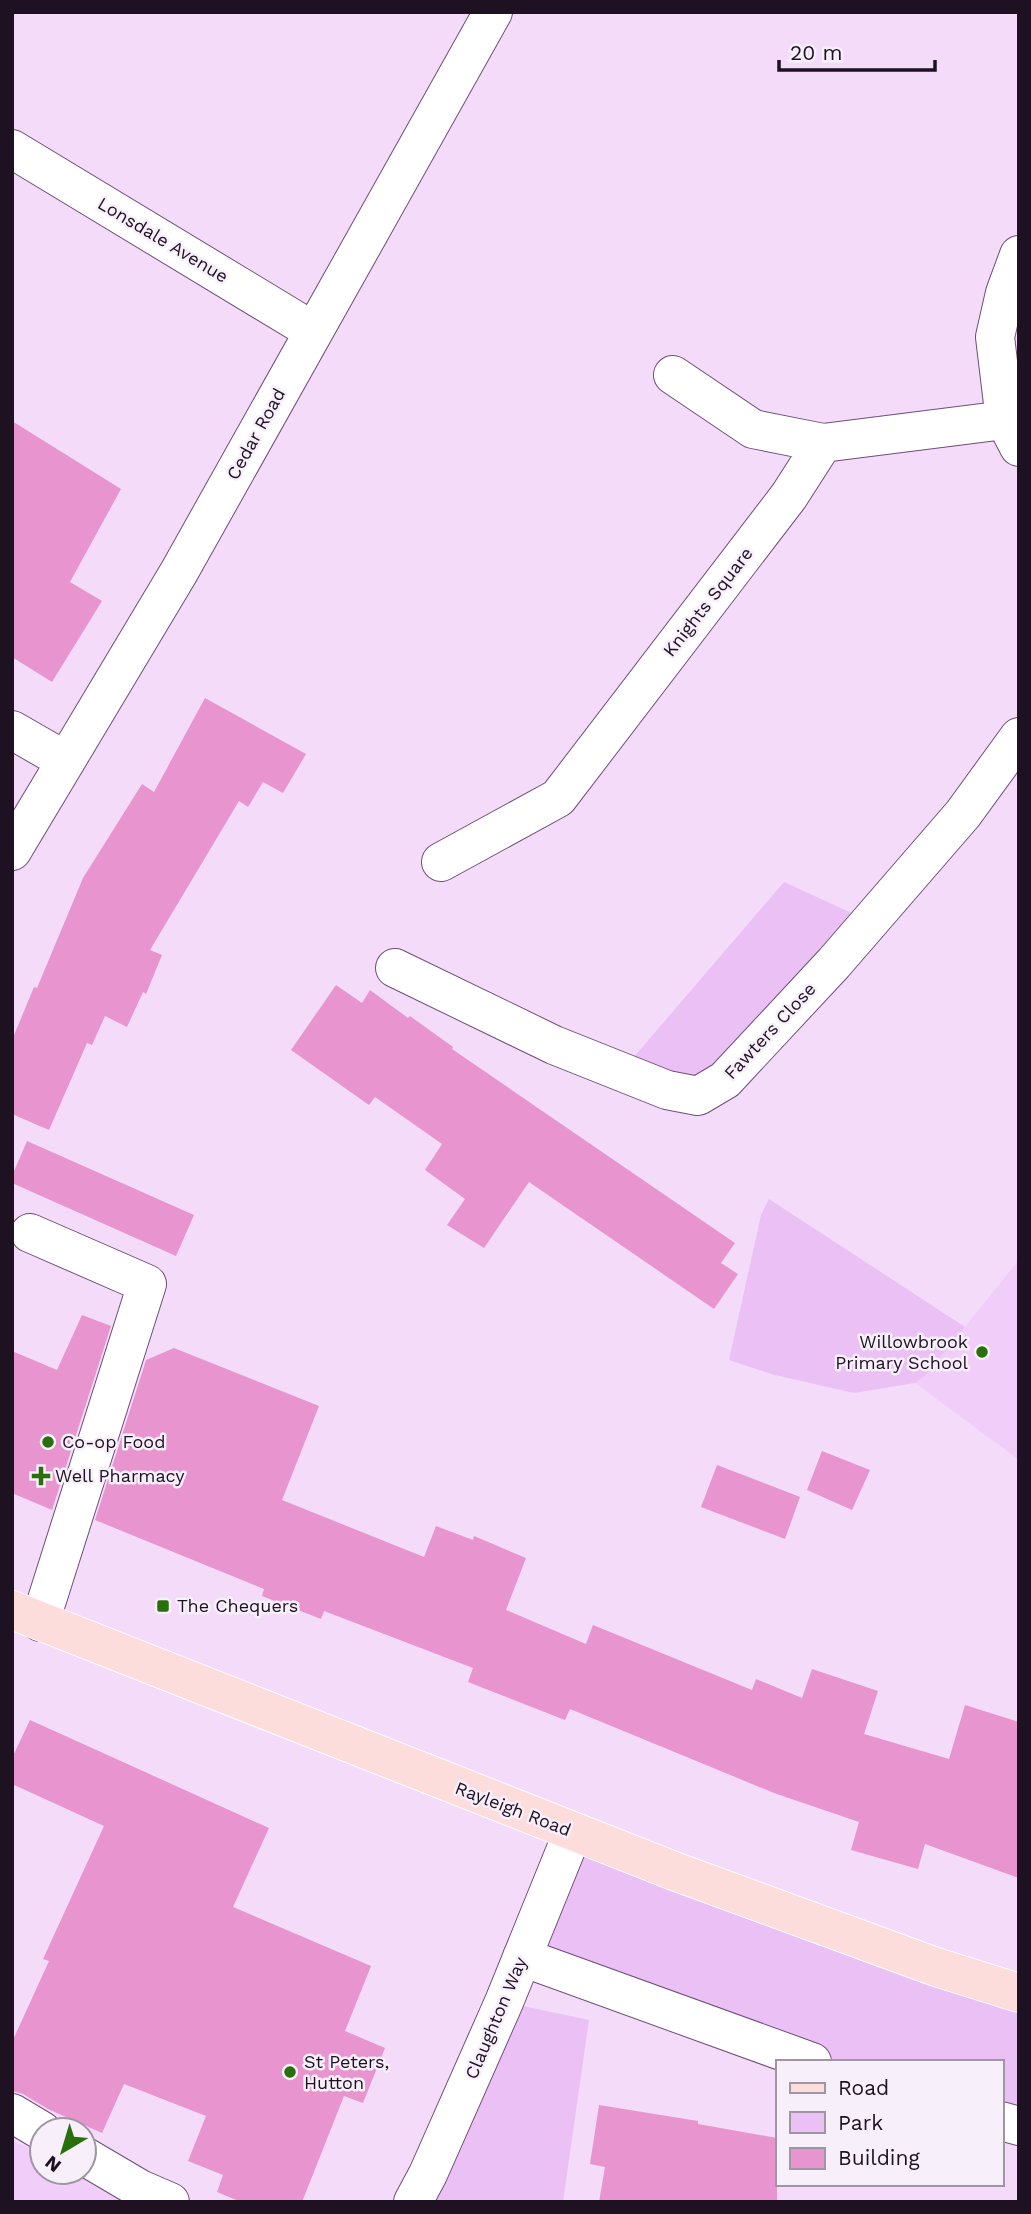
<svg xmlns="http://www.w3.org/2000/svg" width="1031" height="2214" font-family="'Work Sans',sans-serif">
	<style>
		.built { fill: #f1cefa }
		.green { fill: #eac0f5 }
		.building { fill: #e895cf }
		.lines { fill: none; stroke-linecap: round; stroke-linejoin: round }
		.minor-casing { stroke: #704e79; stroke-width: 40 }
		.major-casing { stroke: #fff; stroke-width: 40 }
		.minor { stroke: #fff; stroke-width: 38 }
		.major { stroke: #fddcdc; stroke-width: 38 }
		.poi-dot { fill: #296f0b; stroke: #f7eff9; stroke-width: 2.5 }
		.labels { text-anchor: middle; stroke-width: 5; stroke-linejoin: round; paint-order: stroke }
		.street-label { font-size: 18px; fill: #1e1122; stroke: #f7eff9 }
		.poi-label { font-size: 18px; fill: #1e1122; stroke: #f7eff9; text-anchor: start }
	</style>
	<rect width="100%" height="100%" fill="#f3dbf9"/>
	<path class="built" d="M1019,1260V1460L915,1383L925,1376Z
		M12,2141L42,2153V2172H84L162,2202H12Z"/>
	<path class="green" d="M784,882L871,922L725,1080L621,1072Z
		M769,1199L965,1327L925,1376L915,1383L854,1393L775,1375L729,1360L761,1215Z
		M573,1832L1019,1993V2126L1001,2121V2062H812L522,1957Z
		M504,2002L589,2020L563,2202H413Z"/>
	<path class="building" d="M12,421L121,489L70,582L102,601L52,682L12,657Z
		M205,698L306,754L283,793L263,782L248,807L239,801L150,950L162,955L146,994L143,992L127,1027L105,1016L92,1045L87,1043L49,1130L12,1114V1040L34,987L37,988L83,878L142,784L154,792Z
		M336,985L362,1003L370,990L408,1018L410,1016L453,1047L452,1049L735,1243L721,1263L738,1274L714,1309L529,1182L484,1248L447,1225L465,1199L425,1170L442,1144L375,1097L369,1105L291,1050Z
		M27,1141L194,1215L176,1256L12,1183V1176Z
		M82,1315L111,1326L52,1510L12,1493V1351L57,1370Z
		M174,1348L319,1406L282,1500L424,1557L436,1526L473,1540L474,1536L526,1558L506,1610L586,1644L593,1625L752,1690L756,1679L802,1698L812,1669L878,1691L864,1734L949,1759L965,1705L1019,1722V1878L925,1844L918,1869L851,1850L859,1822L774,1793L570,1709L565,1720L468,1682L473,1668L324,1611L321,1619L262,1596L264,1589L95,1520L146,1360Z
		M822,1451L870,1470L852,1510L807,1490Z
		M717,1465L800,1497L785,1539L701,1507Z
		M30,1720L269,1828L233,1907L371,1966L345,2031L385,2048L363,2103L344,2096L302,2202H241L217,2192L223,2175L188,2161L206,2116L124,2084L102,2133L48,2109L23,2094L12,2091V2042L49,1961L43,1959L104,1826L12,1784V1758Z
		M599,2105L698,2121V2124L777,2138V2202H599L605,2167L590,2164Z"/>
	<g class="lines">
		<defs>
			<path id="minor" d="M12,149L313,331
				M1019,255L1005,293L995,337L1005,420L1019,447
				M673,375L753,429L823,443
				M12,730L66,761
				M12,851L179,572L493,12
				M441,862L558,798L789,496L823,443L1005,420
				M395,968L554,1045L667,1090L698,1096L725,1080L834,963L963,814L1019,737
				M30,1233L147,1284L40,1622
				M522,1957L812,2062
				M12,2113L42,2131
				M1001,2121L1019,2126
				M84,2156L140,2189L170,2202
				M413,2202L428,2174L504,2002L573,1832"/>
			<path id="major" d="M12,1610L674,1871L936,1967L1019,1993"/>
		</defs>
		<use href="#minor" class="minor-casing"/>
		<use href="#major" class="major-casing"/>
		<use href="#minor" class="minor"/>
		<use href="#major" class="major"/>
	</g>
	<g class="poi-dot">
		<circle cx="982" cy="1352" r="7"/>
		<circle cx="48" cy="1442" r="7"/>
		<path d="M37.5 1465.5h7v7h7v7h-7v7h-7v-7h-7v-7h7z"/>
		<rect x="156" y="1599" width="14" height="14" rx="3.5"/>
		<circle cx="290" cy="2072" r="7"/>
	</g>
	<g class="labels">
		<g class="street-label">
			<text transform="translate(163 240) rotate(31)" y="6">Lonsdale Avenue</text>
			<text transform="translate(256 434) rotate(-61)" y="6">Cedar Road</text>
			<text transform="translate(708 602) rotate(-52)" y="6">Knights Square</text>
			<text transform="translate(770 1031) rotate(-47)" y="6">Fawters Close</text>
			<text transform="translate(513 1809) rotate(21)" y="6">Rayleigh Road</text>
			<text transform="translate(496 2018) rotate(-67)" y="6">Claughton Way</text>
		</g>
		<g class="poi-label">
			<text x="968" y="1348" text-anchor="end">Willowbrook<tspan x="968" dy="21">Primary School</tspan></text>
			<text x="62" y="1448">Co-op Food</text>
			<text x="55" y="1482">Well Pharmacy</text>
			<text x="177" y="1612">The Chequers</text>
			<text x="304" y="2068">St Peters,<tspan x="304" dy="21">Hutton</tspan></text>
		</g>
	</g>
	<rect width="1031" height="2214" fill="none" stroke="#1e1122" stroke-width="28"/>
	<rect x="776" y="2060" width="228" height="126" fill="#f7eff9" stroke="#a096a3" stroke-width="2"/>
	<rect x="790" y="2083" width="35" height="10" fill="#fddcdc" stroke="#a096a3" stroke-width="2"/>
	<text x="838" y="2095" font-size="21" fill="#1e1122">Road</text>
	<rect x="790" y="2112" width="35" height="21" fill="#eac0f5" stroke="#a096a3" stroke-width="2"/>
	<text x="838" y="2130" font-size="21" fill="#1e1122">Park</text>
	<rect x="790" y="2148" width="35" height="21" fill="#e895cf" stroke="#a096a3" stroke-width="2"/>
	<text x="838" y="2165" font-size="21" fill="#1e1122">Building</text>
	<g transform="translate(63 2151) rotate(218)"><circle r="33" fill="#f7eff9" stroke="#a096a3" stroke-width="2"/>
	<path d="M0-5L12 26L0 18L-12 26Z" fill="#296f0b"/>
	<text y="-10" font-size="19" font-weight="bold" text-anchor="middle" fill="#1e1122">N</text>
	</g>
	<path d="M779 60v10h156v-10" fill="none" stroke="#1e1122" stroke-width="3.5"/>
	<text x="790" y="60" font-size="21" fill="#1e1122" stroke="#f7eff9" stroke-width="5" paint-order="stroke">20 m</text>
</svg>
